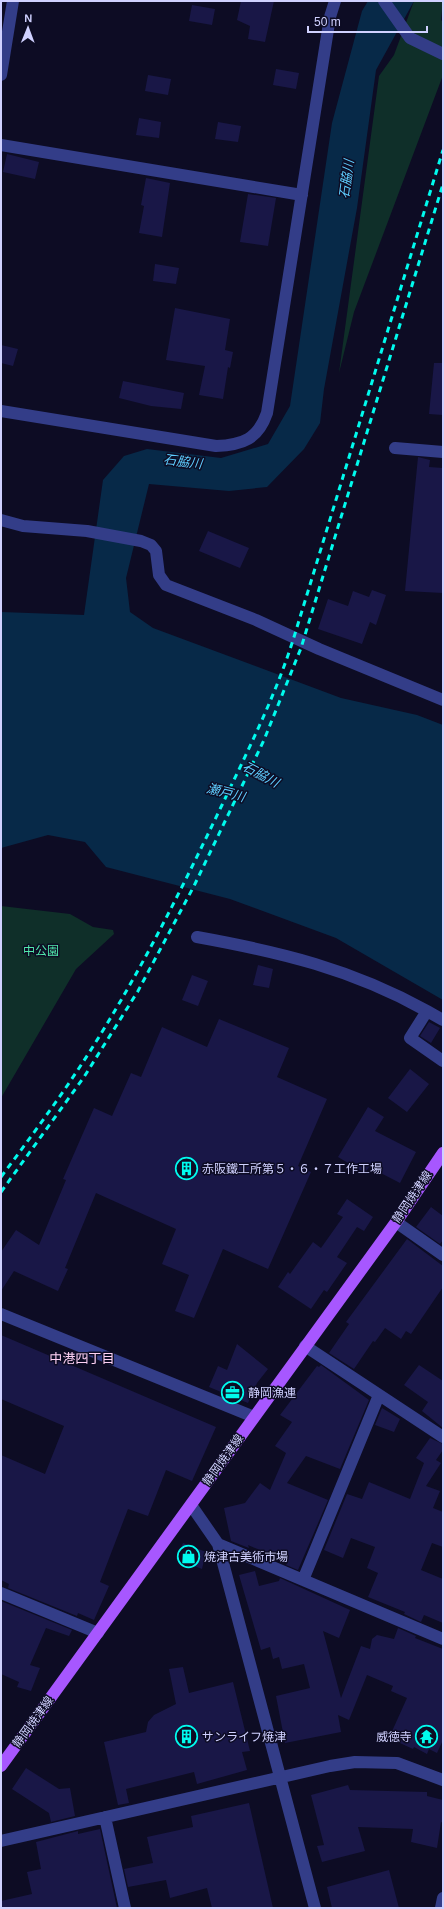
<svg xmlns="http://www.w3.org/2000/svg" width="444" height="1909" font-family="Helvetica,'Noto Sans JP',sans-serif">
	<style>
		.green { fill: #0f2f29 }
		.water { fill: #072948 }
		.building { fill: #191747 }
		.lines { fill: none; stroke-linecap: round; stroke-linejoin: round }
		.minor { stroke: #333d88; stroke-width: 12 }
		.major { stroke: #a757ff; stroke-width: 12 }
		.rail { stroke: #00fbee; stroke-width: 3; stroke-dasharray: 6 5; stroke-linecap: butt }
		.labels { text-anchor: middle; stroke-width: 3; stroke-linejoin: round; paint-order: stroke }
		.park-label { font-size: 12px; fill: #51e9ac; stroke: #0d0c24 }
		.poi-label { font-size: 12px; fill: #d0d1ff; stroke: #0d0c24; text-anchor: start }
		.street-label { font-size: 12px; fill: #d0d1ff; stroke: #0d0c24 }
		.water-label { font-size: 13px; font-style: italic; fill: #5ecdff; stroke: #0d0c24 }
		.neighbourhood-label { font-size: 13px; fill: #ffd2f5; stroke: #0d0c24 }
	</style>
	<rect width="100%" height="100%" fill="#0d0c24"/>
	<path class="green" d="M414,1H443L441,20L443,22V75L354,312L339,373L379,76L394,55Z
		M1,906L70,914L93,927L113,930L114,934L76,969L1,1098Z"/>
	<path class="water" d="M368,1H414L376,70L357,208L324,389L320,423L304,449L267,487L229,491L149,484L126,578L130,612L153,628L341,698L417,715L443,725V1000L336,938L230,899L106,867L85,842L48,835L1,848V612L84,615L103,480L124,456L147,449L221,458L268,444L290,406L332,123L362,11Z"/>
	<path class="building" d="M241,1H274L265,42L248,39L250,26L237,20Z
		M192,5L215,9L212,25L189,21Z
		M276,69L299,73L296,89L273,85Z
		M148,75L171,79L168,95L145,91Z
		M139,118L161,122L159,138L136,135Z
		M218,122L241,126L238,142L215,139Z
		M7,154L39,162L35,179L3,172Z
		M146,178L170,183L162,237L139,233L144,206L141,205Z
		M248,194L276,198L268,246L240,242Z
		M155,264L179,268L176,284L153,281Z
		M175,308L230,319L225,350L233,352L230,368L228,367L223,399L199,395L205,366L166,360Z
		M1,345L18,349L13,366L1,363Z
		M434,363H443V415L429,414Z
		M123,381L184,393L181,409L151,406L119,398Z
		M418,457L430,460L429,467L443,468V593L405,591Z
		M208,531L249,548L240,568L199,551Z
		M372,590L386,595L376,625L370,622L362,644L318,629L328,599L348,606L353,591L369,597Z
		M258,965L273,969L269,988L253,985Z
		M192,975L208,981L198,1006L182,1000Z
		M219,1019L289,1048L277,1077L327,1099L298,1166L311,1172L268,1269L223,1249L194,1318L175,1311L189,1275L162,1264L176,1229L96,1193L65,1268L68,1269L58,1291L14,1271L1,1291V1252L16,1230L39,1245L66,1180L63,1179L94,1108L112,1116L131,1073L141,1077L162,1027L207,1047Z
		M429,1022L440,1028L431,1043L420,1036Z
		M410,1069L429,1084L407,1112L388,1098Z
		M368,1107L384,1117L375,1131L416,1152L400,1183L369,1167L365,1173L338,1157Z
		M347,1199L373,1217L364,1231L357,1227L337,1257L347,1263L327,1292L324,1290L311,1309L278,1287L288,1272L290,1274L313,1242L321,1248L343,1217L337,1214Z
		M431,1207L443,1216V1240L440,1244L416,1227Z
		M407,1239L443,1266V1287L411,1334L406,1331L401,1339L385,1328L375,1342L373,1341L354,1369L329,1353L349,1324L346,1322Z
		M1,1335L216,1427L192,1481L166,1470L148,1516L128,1509L100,1582L109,1586L94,1620L78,1613L77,1616L8,1588L9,1584L1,1580V1455L45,1474L64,1426L1,1399Z
		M237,1344L268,1369L257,1383L248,1403L209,1387L218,1366L227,1370Z
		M321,1365L369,1400L340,1469L306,1456L287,1483L328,1500L298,1570L286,1565L288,1562L283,1560L248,1545L249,1548L231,1541L224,1508L245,1503L260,1483L270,1490L286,1453L275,1446L292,1422L280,1415L317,1366L319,1367Z
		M419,1365L443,1381V1428L422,1411L428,1402L404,1385Z
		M382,1408L400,1419L394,1432L375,1425Z
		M430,1438L443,1444V1450L436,1460L441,1463L426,1486L440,1491L433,1508L443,1512V1547L432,1543L421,1570L443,1579V1623L424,1615L421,1622L404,1614L405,1612L368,1597L378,1573L367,1568L375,1547L351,1538L343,1558L324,1550L347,1494L362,1499L369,1482L410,1499L424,1463L416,1458Z
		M183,1543L206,1552L202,1569L176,1559Z
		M255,1571L259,1586L279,1581L280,1578L350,1610L339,1638L323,1631L341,1698L361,1646L370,1649L372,1639L377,1635L394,1639L398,1628L416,1636L415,1638L443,1649V1740L437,1753L429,1749L427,1754L414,1747L413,1749L389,1738L407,1698L391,1691L393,1686L367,1675L349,1720L338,1715L341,1732L285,1743L276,1696L310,1688L304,1664L282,1669L279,1657L273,1659L270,1647L261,1650L239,1575Z
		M1,1601L72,1630L69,1636L46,1628L30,1665L40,1668L31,1691L17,1687L19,1682L1,1674Z
		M183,1667L189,1693L233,1682L250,1751L242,1752L247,1770L197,1784L194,1772L126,1789L129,1803L118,1805L104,1742L146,1732L148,1722L154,1715L176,1704L169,1669Z
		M26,1768L59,1789L70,1788L75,1816L51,1822L49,1813L12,1789Z
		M348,1785L350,1790L427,1792V1796L443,1800V1823L441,1822L437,1848L411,1842L413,1829L358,1827L365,1851L322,1862L317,1846L324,1845L311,1795Z
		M249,1803L273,1908H212L207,1888L170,1898L166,1880L128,1887L124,1869L153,1863L147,1837L193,1827L191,1816Z
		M100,1829L117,1908H1V1901L32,1894L27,1872L41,1869L36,1842L78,1831V1834Z
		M389,1870L399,1908H332L327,1887Z"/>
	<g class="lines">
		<path class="minor" d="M384,1L410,38L443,54
			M1,75L13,1
			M1,145L302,195
			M1,411L216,446C243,445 258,439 267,413L330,17L335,1
			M395,448L443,452
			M1,520L23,526L87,531L141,541L151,545L156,551L159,575L166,585L256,620L319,649L443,700
			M197,937C280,952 352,969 427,1011L410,1038L443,1061
			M427,1011L443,1020
			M396,1222L443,1255
			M1,1314L254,1417
			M305,1346L443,1437
			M191,1505L218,1544L315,1908
			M218,1544L443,1639
			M303,1580L379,1395
			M1,1593L98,1633
			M105,1817L125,1908
			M1,1841L330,1766L355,1762L397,1763L443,1780
			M441,1908L443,1898"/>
		<path class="major" d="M1,1766L396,1222L443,1153"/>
		<path class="rail" d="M1,1177C36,1130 71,1083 102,1032C147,959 185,882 222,805C248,750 276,695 294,637L443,150
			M1,1192L84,1077L138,991L194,886L264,740L301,648L443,184"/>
	</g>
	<defs>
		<symbol id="building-ring" viewBox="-11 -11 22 22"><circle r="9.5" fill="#0d0c24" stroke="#00fbee" stroke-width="1.5"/><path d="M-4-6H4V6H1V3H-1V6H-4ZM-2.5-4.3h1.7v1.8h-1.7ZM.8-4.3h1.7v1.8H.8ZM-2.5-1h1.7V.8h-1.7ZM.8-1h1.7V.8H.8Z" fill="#00fbee"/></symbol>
		<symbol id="office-ring" viewBox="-11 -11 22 22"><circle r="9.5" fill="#0d0c24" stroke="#00fbee" stroke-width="1.5"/><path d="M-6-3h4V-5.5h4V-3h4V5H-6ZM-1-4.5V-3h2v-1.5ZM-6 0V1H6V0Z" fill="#00fbee"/></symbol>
		<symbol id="shop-ring" viewBox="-11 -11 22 22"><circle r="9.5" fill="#0d0c24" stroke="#00fbee" stroke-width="1.5"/><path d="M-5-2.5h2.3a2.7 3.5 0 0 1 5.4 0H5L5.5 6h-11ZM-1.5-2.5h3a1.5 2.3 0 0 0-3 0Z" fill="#00fbee"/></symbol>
		<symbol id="temple-ring" viewBox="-11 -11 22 22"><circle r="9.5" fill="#0d0c24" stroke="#00fbee" stroke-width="1.5"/><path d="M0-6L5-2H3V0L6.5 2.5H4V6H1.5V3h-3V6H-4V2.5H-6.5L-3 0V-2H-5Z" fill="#00fbee"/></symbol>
	</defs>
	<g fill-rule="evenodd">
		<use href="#building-ring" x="174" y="1156" width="25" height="25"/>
		<use href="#office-ring" x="220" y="1380" width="25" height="25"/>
		<use href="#shop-ring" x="176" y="1544" width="25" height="25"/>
		<use href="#building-ring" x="174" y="1724" width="25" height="25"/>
		<use href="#temple-ring" x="414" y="1724" width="25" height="25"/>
	</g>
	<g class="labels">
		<g class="park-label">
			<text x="41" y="955">中公園</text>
		</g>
		<g class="poi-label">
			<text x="202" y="1173">赤阪鐵工所第５・６・７工作工場</text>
			<text x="248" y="1397">静岡漁連</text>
			<text x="204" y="1561">焼津古美術市場</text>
			<text x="202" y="1741">サンライフ焼津</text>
			<text x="412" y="1741" text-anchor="end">威徳寺</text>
		</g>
		<g class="street-label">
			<text transform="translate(412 1197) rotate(-56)" y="4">静岡焼津線</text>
			<text transform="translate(223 1460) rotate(-54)" y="4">静岡焼津線</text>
			<text transform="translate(33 1722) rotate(-54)" y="4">静岡焼津線</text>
		</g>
		<g class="water-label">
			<text transform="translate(346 179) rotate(-82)" y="5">石脇川</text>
			<text transform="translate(183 461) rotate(7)" y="5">石脇川</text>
			<text transform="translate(261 774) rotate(28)" y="5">石脇川</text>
			<text transform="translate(226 792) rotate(14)" y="5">瀬戸川</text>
		</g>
		<g class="neighbourhood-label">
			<text x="82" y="1363">中港四丁目</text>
		</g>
	</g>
	<rect width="444" height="1909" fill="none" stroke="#d0d1ff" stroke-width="4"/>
	<g transform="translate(28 28) rotate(1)" stroke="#0d0c24" stroke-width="3" paint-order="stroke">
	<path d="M0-3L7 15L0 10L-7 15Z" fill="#d0d1ff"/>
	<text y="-6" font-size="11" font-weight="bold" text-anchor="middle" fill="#d0d1ff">N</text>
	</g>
	<path d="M308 26v6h119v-6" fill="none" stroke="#d0d1ff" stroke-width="2"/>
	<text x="314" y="26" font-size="12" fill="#d0d1ff" stroke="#0d0c24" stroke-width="3" paint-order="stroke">50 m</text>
</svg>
